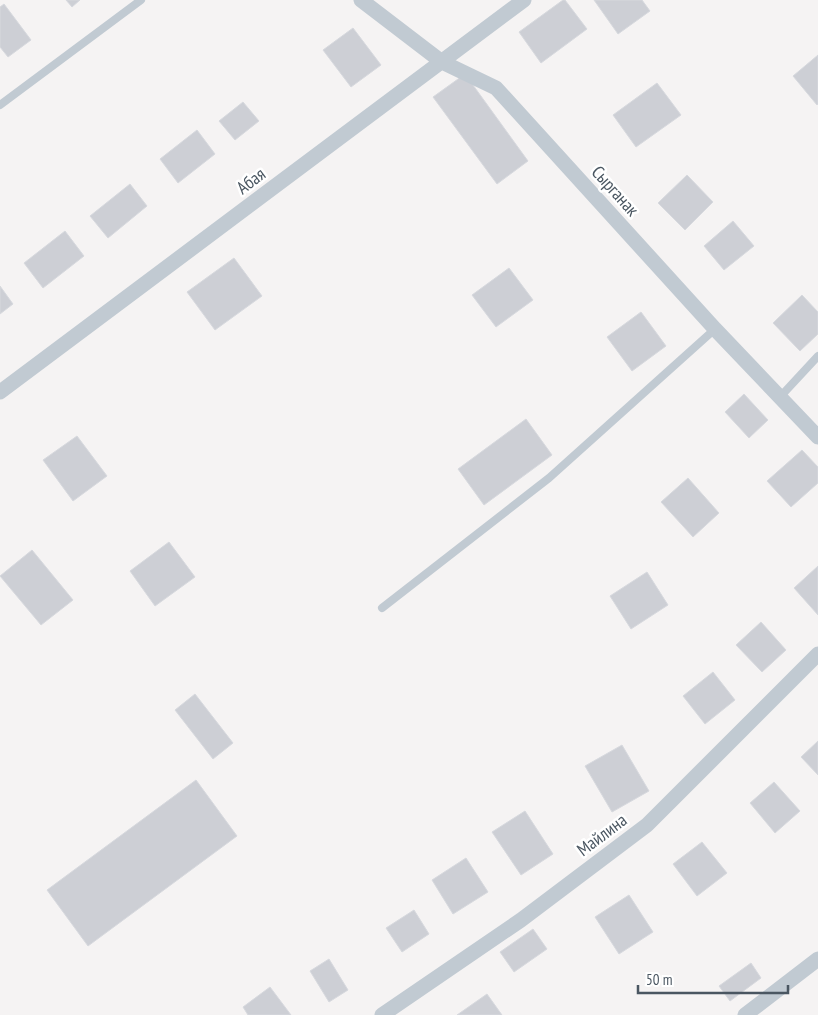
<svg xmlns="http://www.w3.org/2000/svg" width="818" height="1015" font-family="'PT Sans Narrow',sans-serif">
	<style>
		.building { fill: #cdcfd5; stroke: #d7d9de }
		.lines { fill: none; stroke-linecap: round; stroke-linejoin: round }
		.service { stroke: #c1cad2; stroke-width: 8 }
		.minor { stroke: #c1cad2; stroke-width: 15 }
		.labels { text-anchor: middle; stroke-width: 5; stroke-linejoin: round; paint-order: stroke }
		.street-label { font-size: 18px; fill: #4a5661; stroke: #fff }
	</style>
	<rect width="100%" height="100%" fill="#f5f3f3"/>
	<path class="building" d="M66,0H80L72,7Z
		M563,0H565L587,29L541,63L519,32Z
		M594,0H642L650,11L618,34Z
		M4,4L31,40L8,57L0,47V7Z
		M353,28L381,65L351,87L323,50Z
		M818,55V104L817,105L793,76Z
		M465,74L528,161L497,184L433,97Z
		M657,83L681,115L636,147L613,115Z
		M243,102L259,121L235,140L219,121Z
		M197,130L215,154L178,183L160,159Z
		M687,175L713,202L685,230L658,203Z
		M130,184L147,206L108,238L90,216Z
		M733,221L754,246L724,270L704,246Z
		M65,231L84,256L43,288L24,263Z
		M234,258L262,296L215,330L187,292Z
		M509,268L533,300L496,327L472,295Z
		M0,286L13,304L0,314Z
		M802,295L818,312V334L800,351L773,323Z
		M641,312L666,346L632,371L607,337Z
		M744,394L768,420L749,438L725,412Z
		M526,419L552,455L484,505L458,469Z
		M77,436L107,476L73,501L43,460Z
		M802,450L818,467V483L791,507L767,481Z
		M688,478L719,513L693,537L661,502Z
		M169,542L195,577L155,606L130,571Z
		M32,550L73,600L41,625L0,576Z
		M818,566V615L794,588Z
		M647,572L668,605L631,629L610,596Z
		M761,622L786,650L762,672L736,645Z
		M713,672L735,700L705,724L683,696Z
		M195,694L233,743L213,759L175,710Z
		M818,741V775L801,757Z
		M622,745L649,791L612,812L585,766Z
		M196,780L237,836L88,946L47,890Z
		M774,782L800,811L775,833L750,803Z
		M525,811L553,854L521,875L492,832Z
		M702,842L727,873L697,896L673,864Z
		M466,858L488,892L453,914L432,880Z
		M629,895L653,932L619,954L595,917Z
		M414,910L429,934L402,952L386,928Z
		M533,929L547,949L514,972L500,952Z
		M329,959L348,990L329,1002L310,971Z
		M751,963L761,978L730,1001L719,986Z
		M270,987L291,1015H248L243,1007Z
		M487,994L502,1015H457Z"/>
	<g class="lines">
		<path class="service" d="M0,105L141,0
			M780,397L818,356
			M382,608L549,478L715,329"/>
		<path class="minor" d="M361,0L442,62L496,88L715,329L818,437
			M0,392L524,0
			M382,1015L521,920L647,825L818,654
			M745,1015L818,959"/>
	</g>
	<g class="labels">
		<g class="street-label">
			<text transform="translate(251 181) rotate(-37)" y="6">Абая</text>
			<text transform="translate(615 191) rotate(48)" y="6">Сырганак</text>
			<text transform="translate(602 835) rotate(-37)" y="6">Майлина</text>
		</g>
	</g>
	<path d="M638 985v8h150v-8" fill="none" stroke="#4a5661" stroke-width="2.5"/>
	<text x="646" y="985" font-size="15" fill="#4a5661" stroke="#ffffff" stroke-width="4" paint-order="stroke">50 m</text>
</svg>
